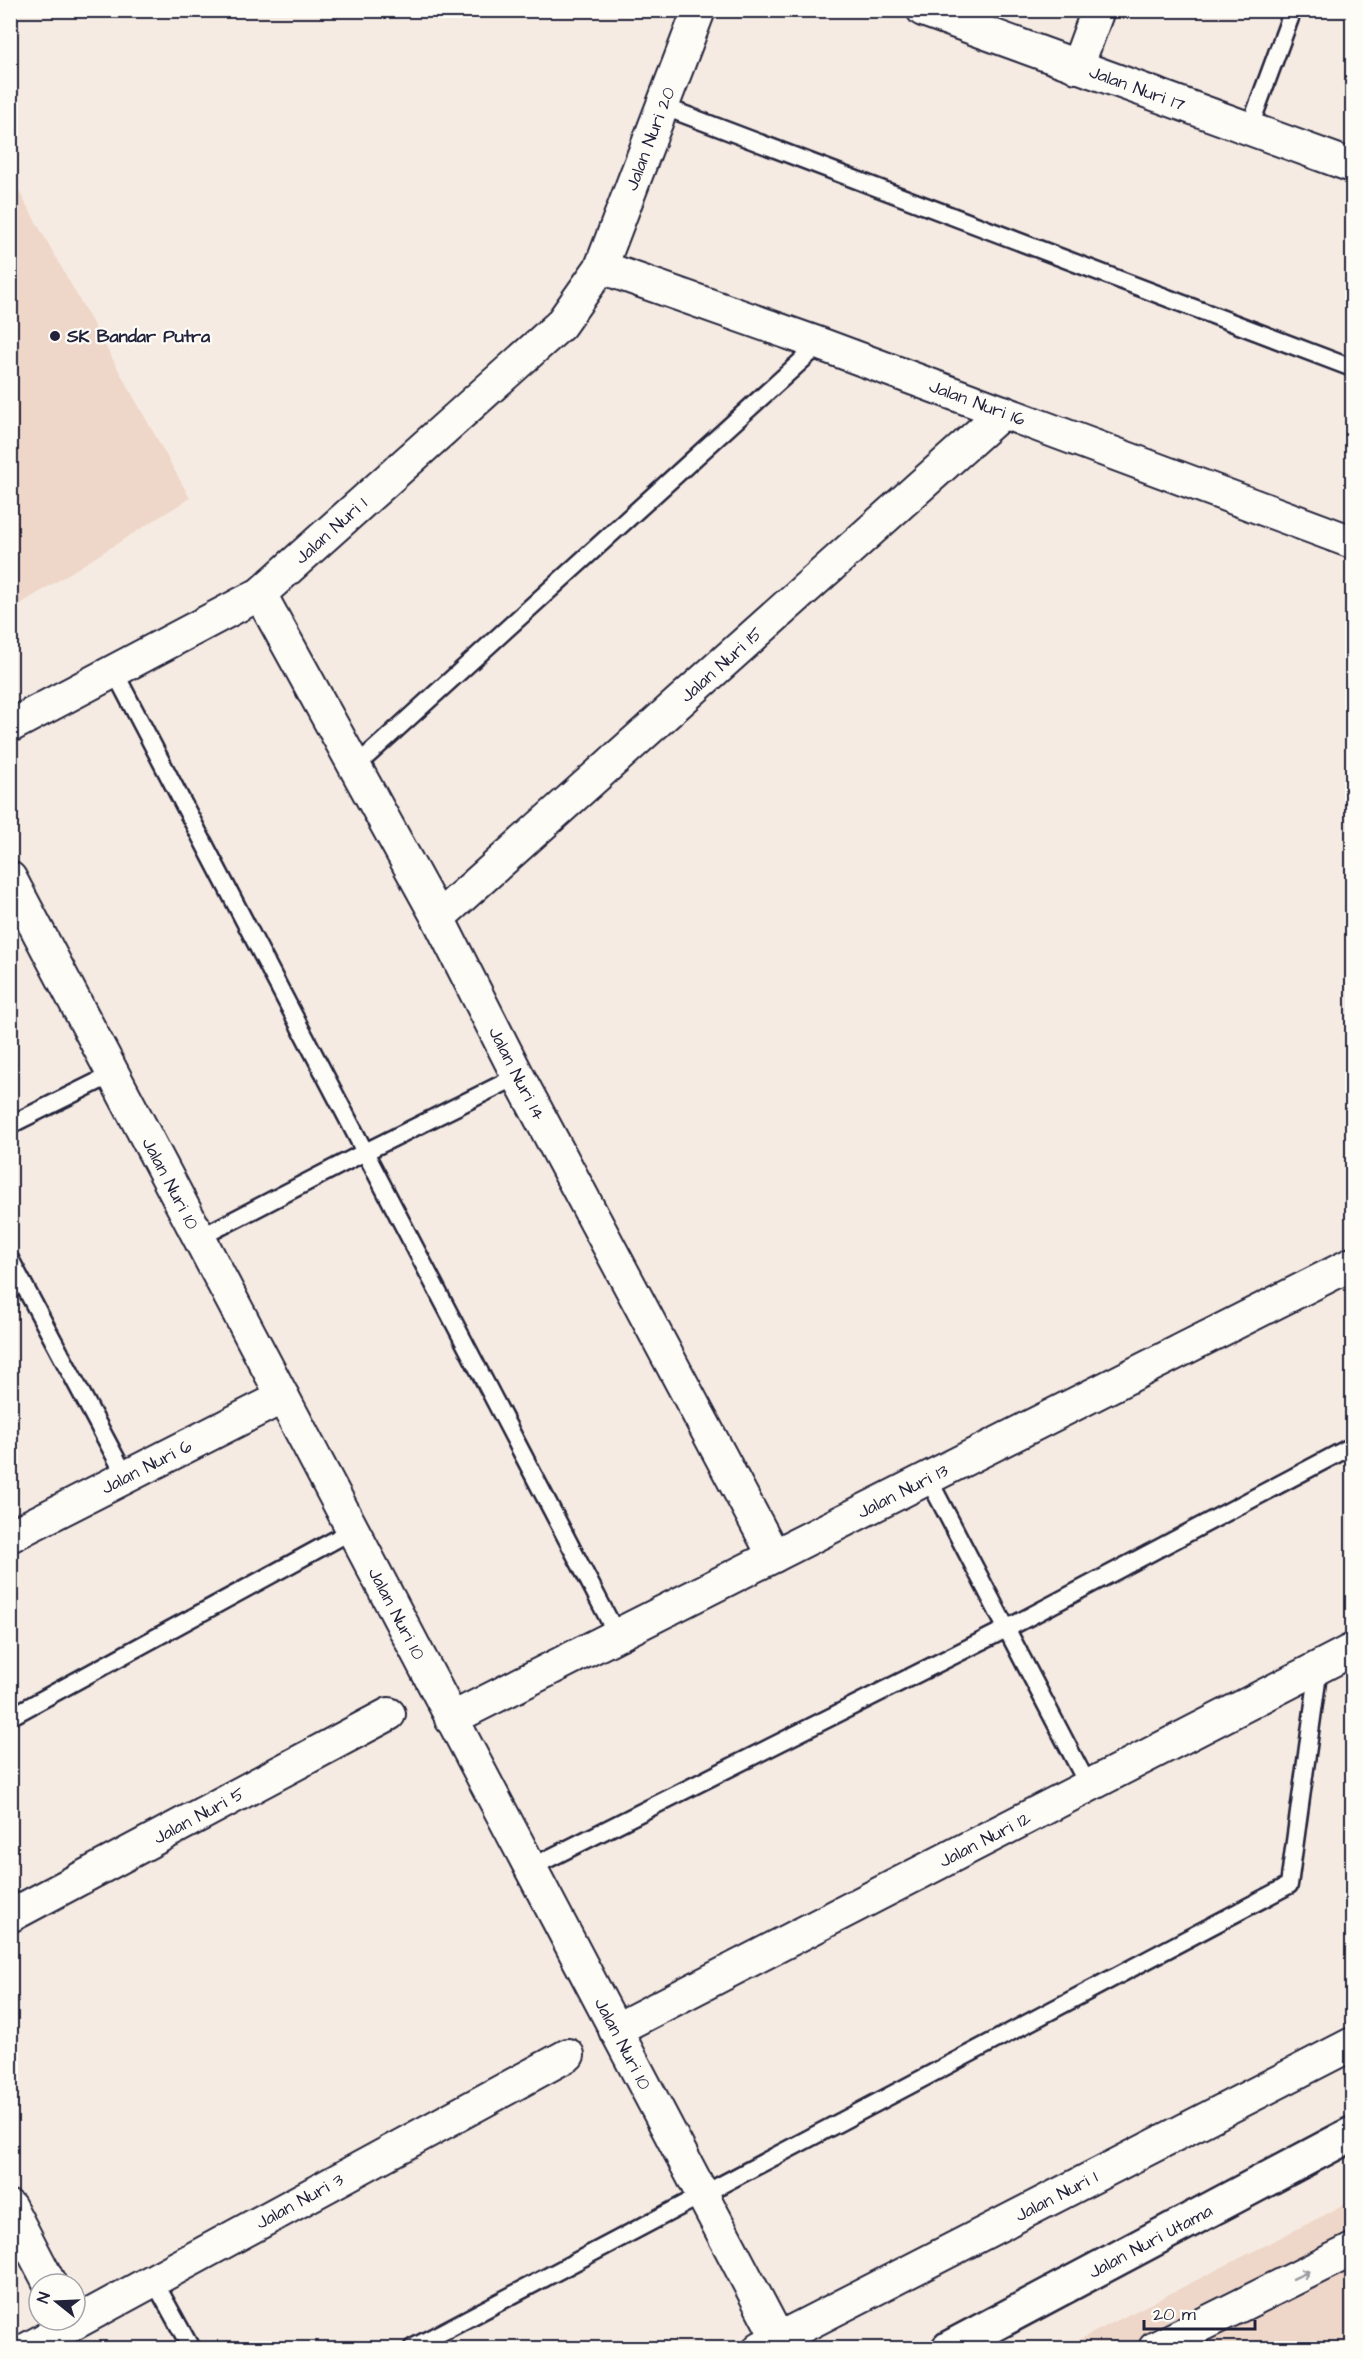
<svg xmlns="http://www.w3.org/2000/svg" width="1363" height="2359" font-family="'Architects Daughter',sans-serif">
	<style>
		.built { fill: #eed7c9 }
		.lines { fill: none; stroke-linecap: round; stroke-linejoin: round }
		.service-casing { stroke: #22223b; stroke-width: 21 }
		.minor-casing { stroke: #22223b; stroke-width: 36 }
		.tertiary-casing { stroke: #22223b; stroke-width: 38 }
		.service { stroke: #fdfcf7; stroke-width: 16 }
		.minor { stroke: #fdfcf7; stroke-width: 32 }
		.tertiary { stroke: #fdfcf7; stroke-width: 33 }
		.oneway { stroke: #9a9aa2 }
		.poi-dot { fill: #22223b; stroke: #fdfcf7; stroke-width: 2 }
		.labels { text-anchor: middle; stroke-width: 4.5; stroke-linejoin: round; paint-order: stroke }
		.street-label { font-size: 18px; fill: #22223b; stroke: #fdfcf7 }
		.poi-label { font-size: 18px; font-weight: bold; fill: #22223b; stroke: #fdfcf7; text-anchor: start }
	</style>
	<rect width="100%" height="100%" fill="#f6ebe2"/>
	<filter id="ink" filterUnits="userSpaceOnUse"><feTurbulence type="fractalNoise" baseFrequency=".0167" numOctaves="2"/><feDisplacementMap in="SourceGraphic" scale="12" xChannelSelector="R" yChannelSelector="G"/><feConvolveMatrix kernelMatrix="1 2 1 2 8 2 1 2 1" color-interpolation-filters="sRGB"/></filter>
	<g filter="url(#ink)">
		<path class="built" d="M10,175L190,498L11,610H10Z
			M1352,2201V2348H1063Z"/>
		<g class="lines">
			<defs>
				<path id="service" d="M662,106L1352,368
					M1249,129L1293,10
					M114,671L617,1635
					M356,766L820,344
					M10,1125L113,1074
					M199,1238L365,1152L518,1076
					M10,1259L126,1477
					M928,1478L1089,1787
					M10,1717L353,1530
					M530,1868L1006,1629L1352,1446
					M154,2281L191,2348
					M412,2348L1289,1885L1319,1667"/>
				<g id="minor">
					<path id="s1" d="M923,10L1352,166"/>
					<path d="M1077,67L1098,10"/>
					<path id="s2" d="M601,267L820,344L1352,542"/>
					<path id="s3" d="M260,594L438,918L518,1076L774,1556"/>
					<path id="s4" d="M10,726L260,594L560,325L601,267L699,10"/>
					<path id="s5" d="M10,878L783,2348"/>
					<path id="s6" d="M438,918L1003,412"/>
					<path id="s7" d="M10,1536L283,1397"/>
					<path id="s8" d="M451,1719L1352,1264"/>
					<path id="s9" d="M10,1916L389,1714"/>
					<path id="s10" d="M615,2030L1352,1650"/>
					<path d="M10,2207L50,2284"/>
					<path id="s11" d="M29,2348L568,2055"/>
					<path id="s12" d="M760,2348L1352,2044"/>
					<path d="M1155,2348L1352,2250"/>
				</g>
				<g id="tertiary">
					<path id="s13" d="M949,2348L1352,2134"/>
				</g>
			</defs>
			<use href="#service" class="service-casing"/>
			<use href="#minor" class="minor-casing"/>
			<use href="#tertiary" class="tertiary-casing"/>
			<use href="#service" class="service"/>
			<use href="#minor" class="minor"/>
			<use href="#tertiary" class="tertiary"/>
		</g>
		<defs><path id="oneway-shaft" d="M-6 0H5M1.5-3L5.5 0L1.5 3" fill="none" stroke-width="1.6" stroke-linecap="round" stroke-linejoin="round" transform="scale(1.5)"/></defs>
		<use class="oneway" href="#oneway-shaft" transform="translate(1301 2275) rotate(-26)"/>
	</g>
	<circle class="poi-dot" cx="55" cy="336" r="6"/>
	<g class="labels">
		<g class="street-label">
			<text dy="6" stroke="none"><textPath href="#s1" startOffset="228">Jalan Nuri 17</textPath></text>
			<text dy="6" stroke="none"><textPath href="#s4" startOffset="894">Jalan Nuri 20</textPath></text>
			<text dy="6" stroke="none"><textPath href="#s2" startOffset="400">Jalan Nuri 16</textPath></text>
			<text dy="6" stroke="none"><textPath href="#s4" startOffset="378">Jalan Nuri 1</textPath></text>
			<text dy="6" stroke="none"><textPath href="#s6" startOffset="380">Jalan Nuri 15</textPath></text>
			<text dy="6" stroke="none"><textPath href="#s3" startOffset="544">Jalan Nuri 14</textPath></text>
			<text dy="6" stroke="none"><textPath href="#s5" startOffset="345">Jalan Nuri 10</textPath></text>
			<text dy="6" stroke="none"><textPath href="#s7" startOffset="153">Jalan Nuri 6</textPath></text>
			<text dy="6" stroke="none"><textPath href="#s8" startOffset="506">Jalan Nuri 13</textPath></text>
			<text dy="6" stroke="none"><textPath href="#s5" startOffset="831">Jalan Nuri 10</textPath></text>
			<text dy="6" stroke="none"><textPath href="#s9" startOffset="214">Jalan Nuri 5</textPath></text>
			<text dy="6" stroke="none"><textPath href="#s10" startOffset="416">Jalan Nuri 12</textPath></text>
			<text dy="6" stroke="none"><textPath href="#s5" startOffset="1317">Jalan Nuri 10</textPath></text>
			<text dy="6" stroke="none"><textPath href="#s12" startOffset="333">Jalan Nuri 1</textPath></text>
			<text dy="6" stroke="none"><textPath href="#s11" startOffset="308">Jalan Nuri 3</textPath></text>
			<text dy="6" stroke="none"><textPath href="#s13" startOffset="228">Jalan Nuri Utama</textPath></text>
		</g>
		<g class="poi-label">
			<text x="67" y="342">SK Bandar Putra</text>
		</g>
	</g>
	<rect width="1363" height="2359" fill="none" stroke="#fdfcf7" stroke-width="36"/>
	<rect x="18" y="18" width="1327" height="2323" fill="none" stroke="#22223b" stroke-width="2" filter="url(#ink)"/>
	<g transform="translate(57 2302) rotate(288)"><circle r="28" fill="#fdfcf7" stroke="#a5a5ac" stroke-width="1.5"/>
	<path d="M0-4.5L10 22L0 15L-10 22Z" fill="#22223b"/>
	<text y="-9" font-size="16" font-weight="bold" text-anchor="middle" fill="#22223b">N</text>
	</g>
	<path d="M1144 2320v9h111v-9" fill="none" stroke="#22223b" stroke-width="3"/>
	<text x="1153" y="2320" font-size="18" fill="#22223b" stroke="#fdfcf7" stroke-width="4.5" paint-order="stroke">20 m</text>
</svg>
